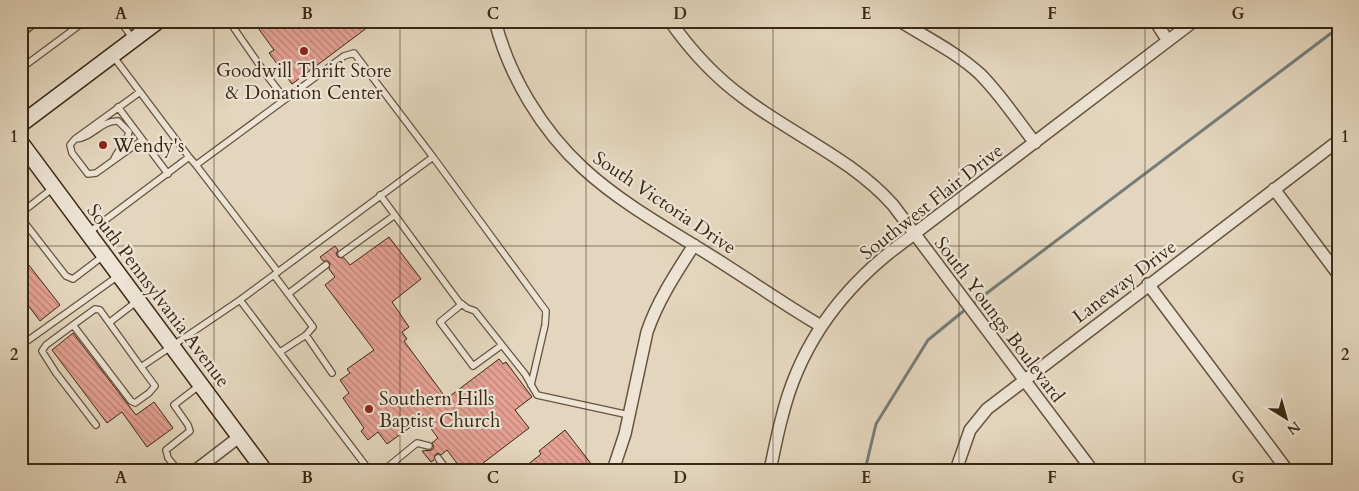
<svg xmlns="http://www.w3.org/2000/svg" width="1359" height="491" font-family="Cardo,serif">
	<style>
		.lines { fill: none; stroke-linecap: round; stroke-linejoin: round }
		.stream { stroke: #747d79; stroke-width: 3 }
		.building { fill: url(#building-back-hatch); stroke: #3a2814 }
		.service-casing { stroke: #64543e; stroke-width: 8 }
		.minor-casing { stroke: #64543e; stroke-width: 14 }
		.secondary-casing { stroke: #3a2814; stroke-width: 18 }
		.service { stroke: #ede4d5; stroke-width: 5.5 }
		.minor { stroke: #ede4d5; stroke-width: 11 }
		.secondary { stroke: #ede4d5; stroke-width: 15 }
		.grid { fill: none; stroke: #3a2814; stroke-width: 1; stroke-opacity: 0.55 }
		.poi-dot { fill: #8f2418; stroke: #ede4d5; stroke-width: 2 }
		.labels { text-anchor: middle; stroke-width: 4.5; stroke-linejoin: round; paint-order: stroke }
		.poi-label { font-size: 19px; fill: #3a2814; stroke: #ede4d5; text-anchor: start }
		.street-label { font-size: 19px; fill: #3a2814; stroke: #ede4d5 }
		.neatline { fill: none; stroke: #3a2814; stroke-width: 2 }
		.grid-label { font-size: 16px; text-anchor: middle; font-weight: bold; fill: #3a2814 }
	</style>
	<defs>
		<pattern id="building-back-hatch" width="6" height="6" patternUnits="userSpaceOnUse" patternTransform="scale(1.25)"><rect width="6" height="6" fill="#e5a194"/><path d="M-1 5l2 2M0 0l6 6M5-1l2 2" fill="none" stroke="#bb8378"/></pattern>
	</defs>
	<rect width="100%" height="100%" fill="#e4d6be"/>
	<filter id="stains"><feTurbulence type="fractalNoise" baseFrequency=".004" numOctaves="4"/><feColorMatrix values="0 0 0 0 .2 0 0 0 0 .09 0 0 0 0 .02 0 0 0 .5 -.17"/></filter>
	<radialGradient id="worn" r=".72"><stop offset=".6" stop-color="#630" stop-opacity="0"/><stop offset="1" stop-color="#630" stop-opacity=".3"/></radialGradient>
	<g class="lines">
		<path class="stream" d="M971,305L1338,28
			M865,470L876,424L928,340L966,309"/>
	</g>
	<path class="building" d="M21,21H43L21,39Z
		M253,21H376L292,84L269,53L274,50Z
		M389,237L421,279L392,302L409,327L402,332L407,339L404,341L446,398L449,395L450,396L499,359L503,364L506,362L532,397L515,410L529,428L474,470H462L447,450L441,455L438,453L435,455L434,460L431,462L422,451L432,450L434,447L432,443L438,438L423,418L387,444L378,432L368,440L361,431L364,428L343,398L349,393L340,380L350,373L347,369L374,350L325,285L335,277L329,269L330,263L327,261H323L320,257L335,246L338,250L336,254L338,257L344,258L350,265Z
		M21,255L60,305L40,321L21,296Z
		M73,333L136,415L154,402L173,428L147,447L122,412L107,423L52,350Z
		M565,430L592,465L586,470H521L541,454L539,451Z"/>
	<g class="lines">
		<defs>
			<path id="service" d="M120,21L133,39
				M229,21L265,73L285,99
				M21,66L23,67L85,21
				M140,92L75,139L70,145L72,153L88,174L96,173L142,140
				M118,107L168,174
				M76,139C92,138 102,120 118,121L129,132C127,142 118,150 114,159
				M189,157L196,165L344,56L354,53L433,157L240,300
				M433,157L546,311L545,325L531,385
				M196,165L278,272
				M380,195L459,302L467,308L475,311L525,374L537,395L629,415
				M21,213L53,188
				M21,218L66,276L73,279L103,256
				M88,233L189,157L113,56
				M341,254L395,215
				M274,275L313,327L306,335
				M288,294L326,265
				M462,304L440,322L473,366L502,345
				M110,322L136,302
				M73,325L46,345L42,351L56,373L96,425
				M23,344L118,276
				M280,352L306,335L332,373
				M141,367L100,310L95,309L73,325L131,401L135,403L149,393L155,386L141,367L240,300L369,470
				M438,458L447,470
				M178,470L168,458L166,450L190,431L188,425L174,405L200,385
				M384,470L417,443L429,446"/>
			<path id="minor" d="M495,21C509,76 542,131 584,169C622,204 672,231 716,259C751,281 785,305 821,326
				M670,21C691,51 715,77 744,98C793,135 852,159 893,205L1092,470
				M900,21C927,38 956,52 980,74C1001,95 1017,120 1035,143
				M1155,21L1168,41
				M1274,189L1338,274
				M1148,284L1287,470
				M196,470L239,437
				M613,470L625,434L647,332C658,300 676,273 694,245
				M770,470C774,452 777,435 782,417C798,351 836,296 889,253L1194,21
				M956,470L970,430L987,409L1338,141"/>
			<path id="secondary" d="M21,124L158,21
				M21,143L264,470"/>
		</defs>
		<use href="#service" class="service-casing"/>
		<use href="#minor" class="minor-casing"/>
		<use href="#secondary" class="secondary-casing"/>
		<use href="#service" class="service"/>
		<use href="#minor" class="minor"/>
		<use href="#secondary" class="secondary"/>
	</g>
	<path class="grid" d="M214,21V470M400,21V470M586,21V470M773,21V470M959,21V470M1145,21V470M21,246H1338"/>
	<g class="poi-dot">
		<circle cx="304" cy="51" r="5"/>
		<circle cx="103" cy="145" r="5"/>
		<circle cx="369" cy="409" r="5"/>
	</g>
	<g class="labels">
		<g class="poi-label">
			<text x="304" y="77" text-anchor="middle">Goodwill Thrift Store<tspan x="304" dy="22">&amp; Donation Center</tspan></text>
			<text x="113" y="152">Wendy's</text>
			<text x="379" y="405">Southern Hills<tspan x="379" dy="22">Baptist Church</tspan></text>
		</g>
		<g class="street-label">
			<text transform="translate(931 201) rotate(-38)" y="7">Southwest Flair Drive</text>
			<text transform="translate(665 202) rotate(34)" y="7">South Victoria Drive</text>
			<text transform="translate(1124 281) rotate(-37)" y="7">Laneway Drive</text>
			<text transform="translate(159 295) rotate(53)" y="7">South Pennsylvania Avenue</text>
			<text transform="translate(1000 319) rotate(53)" y="7">South Youngs Boulevard</text>
		</g>
	</g>
	<rect width="1359" height="491" fill="none" stroke="#e4d6be" stroke-width="55"/>
	<g transform="translate(1286 418) rotate(143)" stroke="#ede4d5" stroke-width="4" paint-order="stroke">
	<path d="M0-4L9 19L0 12L-9 19Z" fill="#3a2814"/>
	<text y="-8" font-size="14" font-weight="bold" text-anchor="middle" fill="#3a2814">N</text>
	</g>
	<rect x="28" y="28" width="1304" height="436" class="neatline"/>
	<g class="grid-label">
		<text x="121" y="19">A</text>
		<text x="307" y="19">B</text>
		<text x="493" y="19">C</text>
		<text x="680" y="19">D</text>
		<text x="866" y="19">E</text>
		<text x="1052" y="19">F</text>
		<text x="1238" y="19">G</text>
		<text x="14" y="142">1</text>
		<text x="1345" y="142">1</text>
		<text x="14" y="360">2</text>
		<text x="1345" y="360">2</text>
		<text x="121" y="483">A</text>
		<text x="307" y="483">B</text>
		<text x="493" y="483">C</text>
		<text x="680" y="483">D</text>
		<text x="866" y="483">E</text>
		<text x="1052" y="483">F</text>
		<text x="1238" y="483">G</text>
	</g>
	<rect width="100%" height="100%" filter="url(#stains)"/>
	<rect width="100%" height="100%" fill="url(#worn)"/>
</svg>
